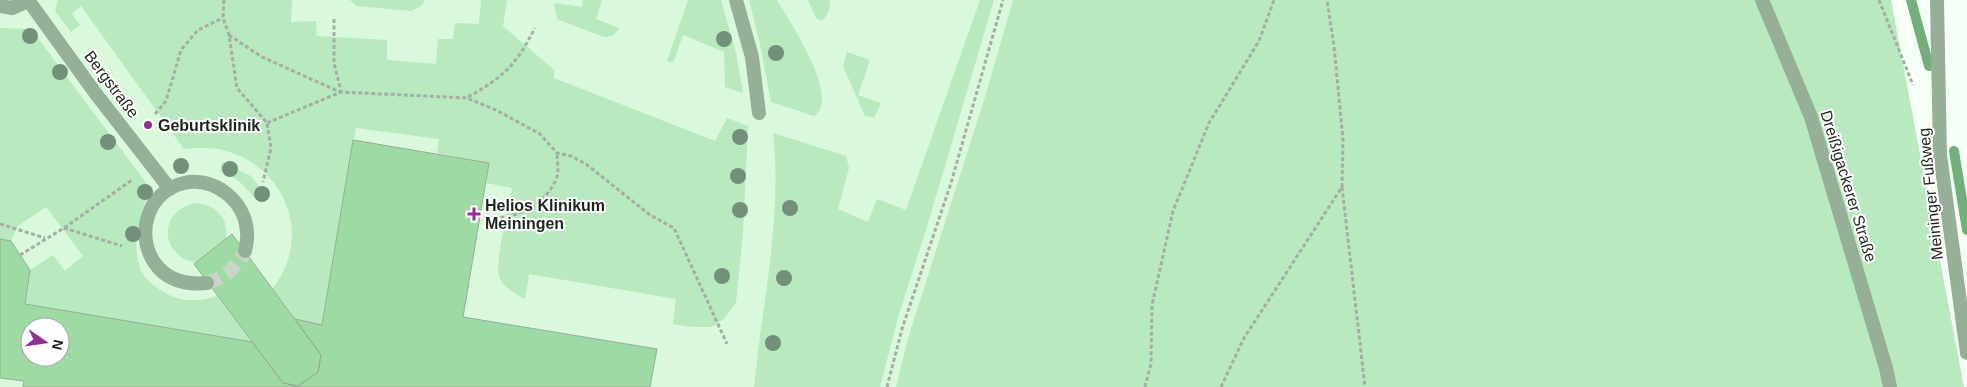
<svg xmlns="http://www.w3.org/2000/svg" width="1967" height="387" font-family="Helvetica,sans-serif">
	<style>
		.built { fill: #d9f8dc; fill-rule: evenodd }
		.green { fill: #b9e9be }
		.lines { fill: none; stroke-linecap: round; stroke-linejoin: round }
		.stream { stroke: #72af7b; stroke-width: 10 }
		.building { fill: #9ddaa4; stroke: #96ad98; fill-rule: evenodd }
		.minor-tunnel { stroke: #cad4cb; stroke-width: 14; stroke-dasharray: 14 7; stroke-linecap: butt }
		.path { stroke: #a4aea5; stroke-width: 3; stroke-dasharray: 4 2.5; stroke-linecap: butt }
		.service { stroke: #96b098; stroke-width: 14 }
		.minor { stroke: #96b098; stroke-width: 14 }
		.tree { fill: #72907a }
		.poi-dot { fill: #942f94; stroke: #fff; stroke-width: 2 }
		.labels { text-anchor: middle; stroke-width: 4; stroke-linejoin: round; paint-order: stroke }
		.street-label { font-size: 16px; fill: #1d261e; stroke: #fff }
		.poi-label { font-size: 16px; font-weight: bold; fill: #1d261e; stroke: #fff; text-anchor: start }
	</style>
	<rect width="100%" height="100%" fill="#f5fff6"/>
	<path class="built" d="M0,0H1013L984,100L908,338L896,387H0ZM30,327H60V357H30Z"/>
	<path class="green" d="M58,0H292L291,22L316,21L317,36L387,40V60L436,64L438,39H453L455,23L479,24L481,0H507L503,26L554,70V78L715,141L727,118L748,126L743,233L736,303L724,319L711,327H692L673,324L676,299L529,274L525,299C516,294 502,287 499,276C495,261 509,206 512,188L486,183L489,163L437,153L439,139L356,128L322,325L295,319L272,289C314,237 286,166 223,150C211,147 196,148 184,149L81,6L72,14L80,25L71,32L55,11Z
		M350,0H425L421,6L411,11L357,6Z
		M583,0H602L596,19L619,28C615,35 612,37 604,37L557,19L554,3L582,7Z
		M688,0H721L736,53L743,93L725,87L724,52L683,35L673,63L667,61Z
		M749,0H777C789,21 842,98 814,116L771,102L760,44Z
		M808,0H830C831,7 827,17 821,21L816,18Z
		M980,0H994L926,230L899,314L880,387H754C757,363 759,339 763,315C771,257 780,192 773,133L846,156L849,168L838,209L868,222L877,199L906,210Z
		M1013,0H1891L1964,387H896L908,338L984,100Z
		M0,28L31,29L147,184C151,197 144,201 141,213C136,231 133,260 144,276C148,282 156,287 162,291C180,303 198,302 217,296L252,342L25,304L30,270L53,255L65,271L83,256L46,207L18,226L11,241L0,239Z
		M847,52L870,60L858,95L881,103L874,118L865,116L843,66Z
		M222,162L251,176L264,193L256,200C246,186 236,177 220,171Z
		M196,203C218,205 231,221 225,243L199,263C159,259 157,210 196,203Z"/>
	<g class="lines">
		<path class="stream" d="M1911,0L1929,66
			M1954,151L1967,230"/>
	</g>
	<path class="building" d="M353,140L489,163L463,317L657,349L650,387H23L24,381L0,378V239L11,241L30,270L25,304L252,342L283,383L298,386L318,372L321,355L295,319L322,325ZM30,327H60V357H30Z
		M232,234L321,355L318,372L298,386L283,383L194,264Z"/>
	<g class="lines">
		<path class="minor-tunnel" d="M207,283C224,277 238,267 245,251"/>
		<path class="path" d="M224,0L223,18L229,35L237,88L267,123L271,148L263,182
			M1879,0L1913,85
			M334,19V63L341,91
			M229,35L262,57L340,92
			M468,97C505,76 515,66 535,28
			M155,114L166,101L181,50L198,30L223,18
			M267,123L341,92L467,98L496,110L540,134L557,153L571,156L586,164L650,215L674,228L727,344
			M1342,187L1365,387
			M494,218C521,217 547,203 557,177C559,170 557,160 557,153
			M0,224L45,238
			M64,228L122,246
			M20,255L64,228L132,180
			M887,387L902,329L951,183L1003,0
			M1145,387L1151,364L1152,305L1173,211L1209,123L1259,41L1274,0
			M1221,387L1244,338L1342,187L1343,140L1334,46L1327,0"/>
		<path class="service" d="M1937,0L1940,155L1967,353
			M0,6L12,8L30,0"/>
		<path class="minor" d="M28,0L96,94L170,189
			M736,0L752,57L759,113
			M1762,0L1811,117L1886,368L1890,387
			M207,283C186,285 166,280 154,262C135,233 148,191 184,183C214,176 246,201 247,233C248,239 246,245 245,251"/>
	</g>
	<g class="tree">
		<circle cx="30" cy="36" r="8"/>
		<circle cx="724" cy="39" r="8"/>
		<circle cx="776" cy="53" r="8"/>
		<circle cx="60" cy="72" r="8"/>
		<circle cx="740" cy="137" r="8"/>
		<circle cx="108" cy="142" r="8"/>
		<circle cx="181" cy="166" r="8"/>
		<circle cx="230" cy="169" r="8"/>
		<circle cx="738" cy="176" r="8"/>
		<circle cx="145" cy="192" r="8"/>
		<circle cx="262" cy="194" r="8"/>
		<circle cx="790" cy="208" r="8"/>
		<circle cx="740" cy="210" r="8"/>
		<circle cx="133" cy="234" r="8"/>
		<circle cx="722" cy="276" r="8"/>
		<circle cx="784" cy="278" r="8"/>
		<circle cx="773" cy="343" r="8"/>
	</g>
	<g class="poi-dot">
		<circle cx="148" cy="125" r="5"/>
		<path d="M471.5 206.5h5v5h5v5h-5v5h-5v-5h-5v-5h5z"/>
	</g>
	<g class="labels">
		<g class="street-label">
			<text transform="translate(112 84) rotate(53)" y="6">Bergstraße</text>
			<text transform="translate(1849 186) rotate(73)" y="6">Dreißigackerer Straße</text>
			<text transform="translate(1930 194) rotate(-96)" y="6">Meininger Fußweg</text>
		</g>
		<g class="poi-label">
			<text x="158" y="131">Geburtsklinik</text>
			<text x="485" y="211">Helios Klinikum<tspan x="485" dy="18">Meiningen</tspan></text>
		</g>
	</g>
	<g transform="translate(45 342) rotate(103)"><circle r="24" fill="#ffffff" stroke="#a5a8a5"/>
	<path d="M0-4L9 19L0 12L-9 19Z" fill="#942f94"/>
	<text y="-8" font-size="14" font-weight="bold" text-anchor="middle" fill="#1d261e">N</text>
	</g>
</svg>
